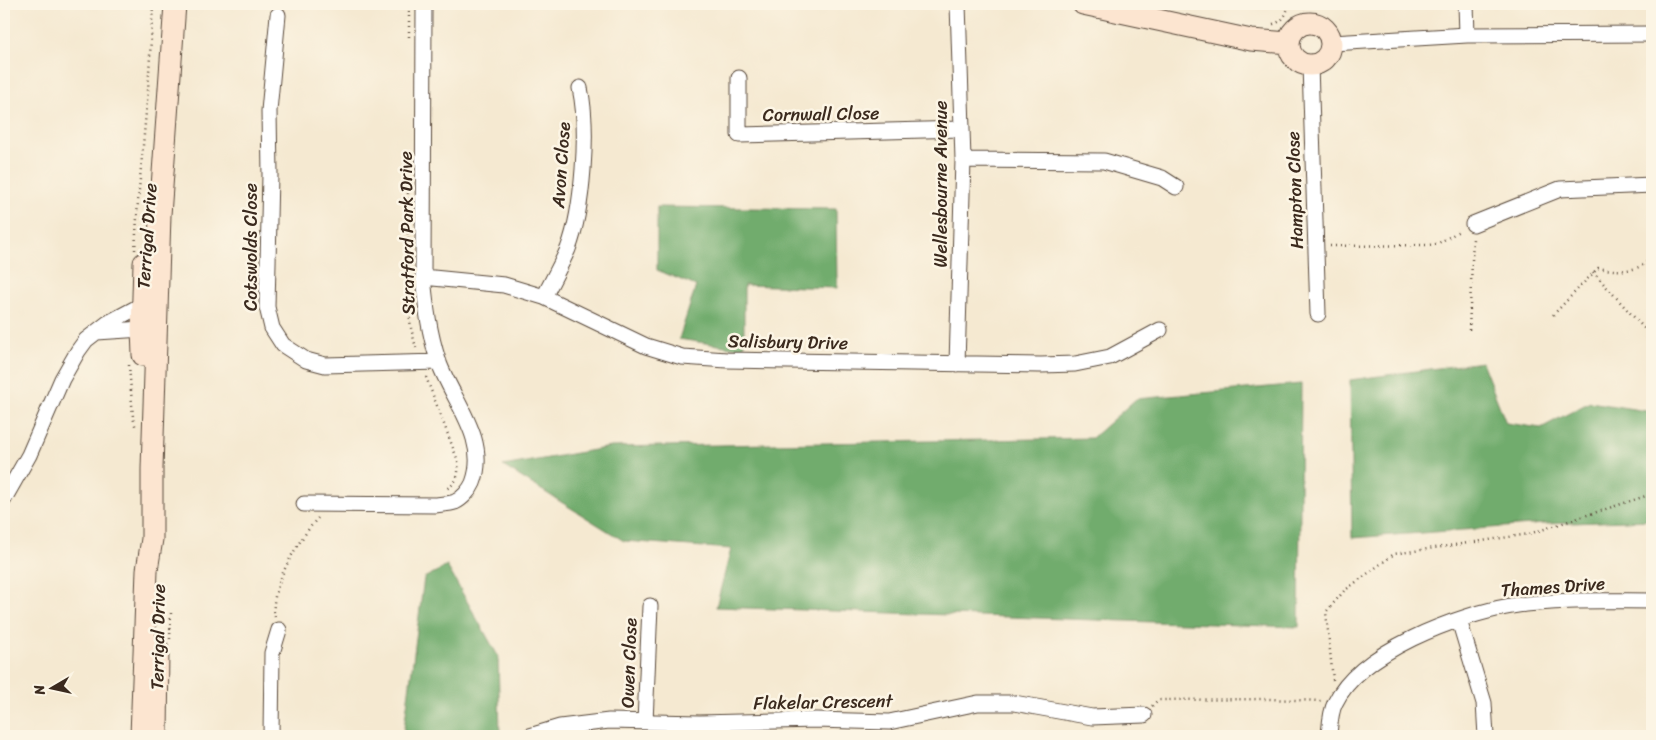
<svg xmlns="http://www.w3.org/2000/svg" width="1656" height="740" font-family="Sriracha,sans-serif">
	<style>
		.forest { fill: #71ac6d; stroke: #566b46 }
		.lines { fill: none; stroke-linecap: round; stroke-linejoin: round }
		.street-casing { stroke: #574739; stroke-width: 17 }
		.secondary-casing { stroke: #574739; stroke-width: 23 }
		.path { stroke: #574739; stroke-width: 2.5; stroke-dasharray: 1 4; stroke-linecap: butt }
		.street { stroke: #fff; stroke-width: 15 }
		.secondary { stroke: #fce5d0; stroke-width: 21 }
		.labels { text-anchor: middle; stroke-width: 5; stroke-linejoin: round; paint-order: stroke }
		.street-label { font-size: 18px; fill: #3b2a1e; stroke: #fcf5e5 }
	</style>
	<rect width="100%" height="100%" fill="#fcf5e5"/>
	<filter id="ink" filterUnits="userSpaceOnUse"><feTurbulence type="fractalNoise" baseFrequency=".02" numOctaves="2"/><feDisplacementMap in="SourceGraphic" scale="10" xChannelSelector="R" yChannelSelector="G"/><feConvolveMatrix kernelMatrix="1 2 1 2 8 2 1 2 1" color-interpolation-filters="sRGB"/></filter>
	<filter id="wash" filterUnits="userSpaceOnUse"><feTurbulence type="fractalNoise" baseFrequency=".0096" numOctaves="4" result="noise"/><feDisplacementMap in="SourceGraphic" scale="20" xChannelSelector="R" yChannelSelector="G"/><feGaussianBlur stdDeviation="1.12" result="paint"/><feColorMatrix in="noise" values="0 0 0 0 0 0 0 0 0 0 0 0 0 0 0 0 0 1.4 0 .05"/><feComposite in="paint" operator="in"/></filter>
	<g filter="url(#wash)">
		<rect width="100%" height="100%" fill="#f5e9d1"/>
		<path class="forest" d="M657,207L836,209L837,288L744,285V349L679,339L696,286L657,270Z
			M1482,362L1506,423L1541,428L1590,402L1652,412V520L1545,524L1352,538L1350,380Z
			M1301,384L1299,627L716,607L731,549L624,541L503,466L611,447L1092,438L1136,399Z
			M447,566L498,656L500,736H403L424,578Z"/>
	</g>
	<g filter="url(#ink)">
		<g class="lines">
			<defs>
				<path id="street" d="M1466,4L1467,35
					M278,15L269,111L270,175L267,307L272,328L283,345L306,360L325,365L439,362
					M1332,43L1467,35L1652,34
					M1310,65L1318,314
					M739,78V135L962,129
					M963,160L1104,161L1162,178L1176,187
					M1473,224L1560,189L1652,185
					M423,277L504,285L544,297L646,346L682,357L727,360L1041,365L1075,364L1110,357L1160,330
					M544,297C552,281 561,265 568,249C583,210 589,129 580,88
					M97,332L142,329
					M957,364L963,160L958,4
					M4,499L29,455L62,379L78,351L86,340L108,323L136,308L142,303
					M304,504L436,505C441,504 449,504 455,502C462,499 470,490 473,483C490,439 451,399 438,360C429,332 426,307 423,277L424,4
					M1459,620L1484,703L1486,736
					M645,722L650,606
					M271,736L272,653L279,630
					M530,736L560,727L609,721L700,723L816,720L889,722L978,703H1014L1092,717L1144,715
					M1329,736C1330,725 1330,713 1335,703C1360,651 1458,615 1511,606C1557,599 1606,601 1652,601"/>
				<path id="secondary" d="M1083,4L1251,40L1289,43
					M1289 44a21 21 0 1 1 42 0a21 21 0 1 1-42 0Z
					M143,355L142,329L144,263
					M141,736L147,570L152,539V469L160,215L175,4
					M157,736L158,649"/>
			</defs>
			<use href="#street" class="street-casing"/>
			<use href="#secondary" class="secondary-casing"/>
			<path class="path" d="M1273,24C1284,21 1286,15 1289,4
				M409,37V10
				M408,173V303L411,328L416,348
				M1330,246L1428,245L1437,244L1461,230
				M135,250L138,201L148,90L153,4
				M1593,272L1652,337
				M1553,315L1598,268C1616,271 1640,274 1652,256
				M1469,330L1473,238
				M129,365L133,417L136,429
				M426,377L458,461C459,473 458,483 446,489
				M275,617C267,591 300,537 318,518
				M170,639L171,613
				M1333,680L1326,612L1344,591L1394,554L1529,534L1652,494
				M1152,706L1158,700L1269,699L1321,701"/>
			<use href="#street" class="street"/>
			<use href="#secondary" class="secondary"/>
		</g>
	</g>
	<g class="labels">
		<g class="street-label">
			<text transform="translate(821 114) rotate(-1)" y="6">Cornwall Close</text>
			<text transform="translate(561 165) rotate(-86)" y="6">Avon Close</text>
			<text transform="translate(941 184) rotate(-90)" y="6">Wellesbourne Avenue</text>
			<text transform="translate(1295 190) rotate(-92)" y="6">Hampton Close</text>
			<text transform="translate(407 233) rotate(-91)" y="6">Stratford Park Drive</text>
			<text transform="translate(147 236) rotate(-86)" y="6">Terrigal Drive</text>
			<text transform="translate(251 247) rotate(-90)" y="6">Cotswolds Close</text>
			<text transform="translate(788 342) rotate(1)" y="6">Salisbury Drive</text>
			<text transform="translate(1553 587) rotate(-4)" y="6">Thames Drive</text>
			<text transform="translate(158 637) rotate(-89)" y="6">Terrigal Drive</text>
			<text transform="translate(629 663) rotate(-88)" y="6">Owen Close</text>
			<text transform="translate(823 702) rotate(-1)" y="6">Flakelar Crescent</text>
		</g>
	</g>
	<rect width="1656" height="740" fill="none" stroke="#fcf5e5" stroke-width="20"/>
	<g transform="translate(52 688) rotate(261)" stroke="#fcf5e5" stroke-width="4" paint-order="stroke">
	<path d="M0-4L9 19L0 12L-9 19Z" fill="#3b2a1e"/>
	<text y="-8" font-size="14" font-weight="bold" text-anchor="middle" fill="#3b2a1e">N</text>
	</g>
</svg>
